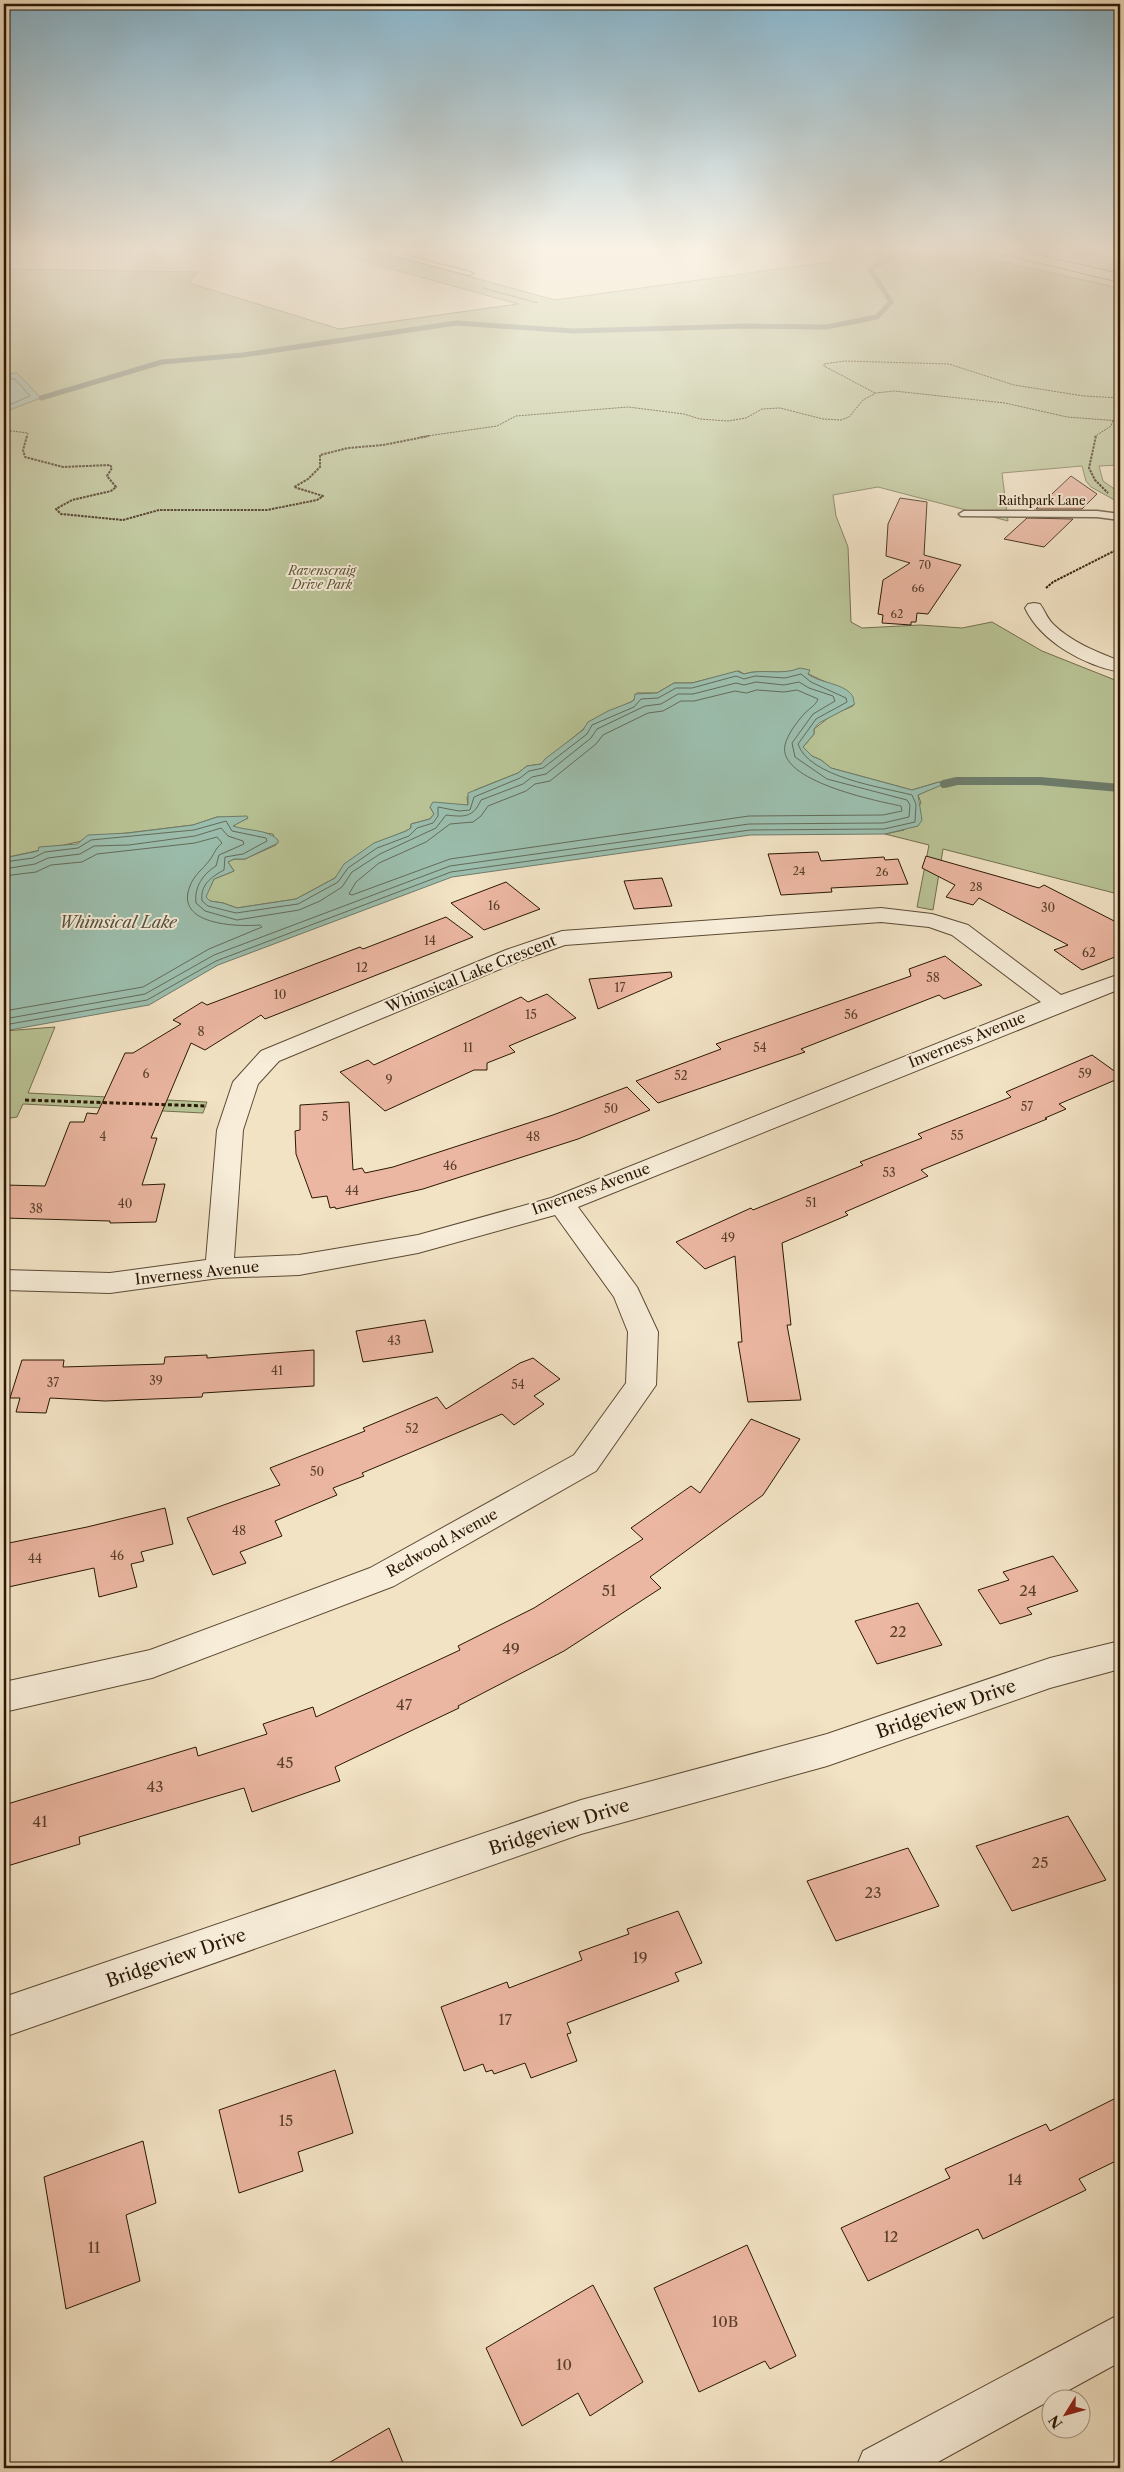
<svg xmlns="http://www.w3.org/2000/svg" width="1124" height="2472" font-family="'Libre Caslon Text',serif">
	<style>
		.green { fill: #b9c496; stroke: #726e4d }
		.water { fill: #9cbfaf; stroke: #6e7c6b }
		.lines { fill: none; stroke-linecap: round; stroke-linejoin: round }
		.shore { stroke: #636b5a; stroke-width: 1 }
		.stream-far1 { stroke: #6e7c6b; stroke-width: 5 }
		.stream { stroke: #6e7c6b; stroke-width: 8 }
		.building { fill: #ecb7a2; stroke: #2a1704 }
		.lane-casing { stroke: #5c4a34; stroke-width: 3 }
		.street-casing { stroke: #5c4a34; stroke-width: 2 }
		.secondary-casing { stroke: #2a1704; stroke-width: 2 }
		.path-far2 { stroke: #2a1704; stroke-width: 1; stroke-dasharray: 2 1; stroke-linecap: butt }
		.path-far1 { stroke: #2a1704; stroke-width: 2; stroke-dasharray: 2.5 1; stroke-linecap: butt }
		.path { stroke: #2a1704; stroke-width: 3; stroke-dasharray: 4 2.5; stroke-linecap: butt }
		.lane { fill: #f7edd9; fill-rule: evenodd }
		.street { fill: #f7edd9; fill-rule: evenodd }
		.secondary { fill: #f7edd9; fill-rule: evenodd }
		.labels { text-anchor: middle; stroke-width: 4; stroke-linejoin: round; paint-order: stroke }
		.far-number-label { font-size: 11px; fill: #5a3f2c }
		.far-street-label { font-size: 12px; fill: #2a1704; stroke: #f7edd9 }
		.far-park-label { font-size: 12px; font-style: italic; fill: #5c5437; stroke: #f7edd9 }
		.number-label { font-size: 12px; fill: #5a3f2c }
		.street-label { font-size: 15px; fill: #2a1704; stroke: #f7edd9 }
		.near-number-label { font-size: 15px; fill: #5a3f2c }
		.water-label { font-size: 16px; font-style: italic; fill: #525240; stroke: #f7edd9 }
		.near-street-label { font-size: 18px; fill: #2a1704; stroke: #f7edd9 }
	</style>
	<rect width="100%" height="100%" fill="#f2e3c5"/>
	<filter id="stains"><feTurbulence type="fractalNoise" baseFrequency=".004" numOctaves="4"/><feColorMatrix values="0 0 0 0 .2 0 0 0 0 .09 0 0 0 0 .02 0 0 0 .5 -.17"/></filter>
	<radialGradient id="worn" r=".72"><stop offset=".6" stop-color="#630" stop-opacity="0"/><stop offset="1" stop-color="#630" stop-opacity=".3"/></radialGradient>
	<path class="green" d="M343,247H361L555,300L836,261L826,252L831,247H935L1120,288V465L1099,466L1103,481L1120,493V503L1091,487L1086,481L1082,466L1002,473L1008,521L878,487L833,495L836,516L848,547L851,622L862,628L920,625L962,628L992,622L1042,651L1120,682V891L1118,894L943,849L933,910L917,907L929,845L885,834L904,830L921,803L918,795L943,783L939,782L912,790L831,768L821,760L812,756L803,747L814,734V729L832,715L853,706L852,697C836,684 817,680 800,669C781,676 763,668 744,674L739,671L692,683H674L657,693H637L634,700L586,727L541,764L527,766L518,773L475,790L467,797L468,805L430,807L434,814L430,819L411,824V828L406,831L374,844L335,878L296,899L237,908L223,903L210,901L205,897L214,879L234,871L228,862L234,859H245L276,845L273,834L247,831L232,826L248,818L217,817L193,825L110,835L4,858V269L198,272L189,283L339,329L518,304L341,255L313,251Z
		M55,1027L28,1093L207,1102L203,1113L23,1104L17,1117L4,1119V1031Z"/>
	<path class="water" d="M17,373L41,398L4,412V374Z
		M800,668L810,670L808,674C818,683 846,683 853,697C854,699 853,702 855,704L819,723L814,729V734L803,747L812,756L821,760L831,768L912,790L939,782L944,784L918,795L922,820L918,826L885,834L750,835L452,877L218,965L149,1005L4,1031V858L38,851L39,847L77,844L88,835L128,833L193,825L217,817L247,816L248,818L233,826C247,831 268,829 278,840V843L245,859H234L228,862L234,871L214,879L206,897L210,901L223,903L237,908L296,899L335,878L344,864L374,843L406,831L411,828V824L430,819L434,814L430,807L433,802L468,805V793L518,773L527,766L541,764L545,759L583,730L588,722L608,711L631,702L634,700L635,694L657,693L674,683H692L737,671L744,674C763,668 781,676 800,668Z"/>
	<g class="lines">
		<path class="shore" d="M4,378L15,379L30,396L4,407
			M757,690L784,692L797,690L818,699C816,705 810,708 805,713C797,722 788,733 785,745C777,781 877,801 901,806L902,811L883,815L749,816L450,859L352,895L349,894L356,882L379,863L426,842L450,824L473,822L481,816L488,806L526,791L535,784L550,781L596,744L603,735L648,713L663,711L681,701H694L735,691L746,693Z
			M4,862L33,858L45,852L78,848L91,840L194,830L226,821L232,831L266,838L267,841L243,854L225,857L224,870C211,877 200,885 202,901L208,906L236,913L298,904L338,882L348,868L377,848L409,836L417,828L433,823L438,816V807L459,811L470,810L474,797L520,778L529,771L543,768L587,734L592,725L634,707L641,699L658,698L676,688H692L736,676L744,679L755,676L785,678L801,674L811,682L846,698L847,702L816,719L798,744C809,777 881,787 912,795L916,804L915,822L884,829L750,830L451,872L216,961L147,1000L4,1025
			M4,869L35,864L48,858L80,854L94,846L129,845L195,836L221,828L228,836L243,841L244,844L219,855L216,866C203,874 194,887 196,903L205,911L237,920L299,910L320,901L342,887L352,872L380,854L436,828L446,815C464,817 473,818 481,800L523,784L532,777L546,774L591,738L597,729L645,706L661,704L678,694H693L736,683L744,685L756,682L784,685L799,682L809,688L833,696L835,701L813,714L792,743L795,757L827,779L907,800L910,805L909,817L883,823L749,824L450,866L214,955L145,994L4,1019
			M4,876L36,872L51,865L82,862L97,854L195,843L217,837L222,843C214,850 214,855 209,861C202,870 194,875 190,886C174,925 237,927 260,925L262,927L209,949L143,987L4,1011"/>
		<path class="stream-far1" d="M41,398L162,362L243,355L456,323L573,331L745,326L826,327L877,317L891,302L870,269L912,247"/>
		<path class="stream" d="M944,784L957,781H1040L1120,788"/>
	</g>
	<path class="building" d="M1071,476L1097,494L1082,509H1036Z
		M900,498L927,502L924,555L961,565L928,614L917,613L916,622H911V625L882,623L883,615L878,614L883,580L910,563L886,556L888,524Z
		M1027,518L1073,519L1044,547L1004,539Z
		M818,852L821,861L884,857L885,860L898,859L908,884L831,888L832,892L781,895L768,854Z
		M926,856L1039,888L1044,885L1120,924V955L1082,970L1054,950L1068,945L979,898L973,905L946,897L955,885L922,868Z
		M662,878L672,906L634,909L624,881Z
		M506,882L540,909L484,930L451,903Z
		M446,917L473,937L265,1019L261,1015L205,1050L191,1043L151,1138H157L142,1185L165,1184L156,1222L110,1223V1221L4,1218V1185L45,1186L70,1122H84L87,1113L97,1114L125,1053H133L181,1024L173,1020L202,1002L207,1005L360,947L363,949Z
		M945,956L982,985L944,999L939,995L801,1049L805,1052L658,1103L636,1081L721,1049L716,1044L911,976L909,969Z
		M671,972L672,977L598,1009L589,979Z
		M547,994L576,1018L509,1046L515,1052L487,1063V1070H474L385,1111L340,1072L368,1060L374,1065L521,997L528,1002Z
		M1092,1055L1120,1075V1078L1059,1104L1066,1109L1045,1118L1047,1119L921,1170L928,1176L845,1212L848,1215L782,1243L791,1325H787L801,1400L748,1402L738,1342H742L735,1256L705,1269L676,1242L751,1208L753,1210L863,1165L860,1162L922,1138L918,1134L1011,1097L1006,1092Z
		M627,1087L650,1110L578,1139L423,1189L336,1209L335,1207L330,1208L327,1196L312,1198L296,1154L295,1131L300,1130V1105L349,1102L353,1170L362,1168L365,1173L393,1167L553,1115Z
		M425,1320L433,1352L363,1362L356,1331Z
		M314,1350V1386L203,1393L202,1397L105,1401L50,1398L46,1413L16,1412L20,1398H10L22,1360H64L63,1367L164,1364L165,1357L207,1355V1358Z
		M533,1358L560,1379L534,1396L544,1404L514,1425L502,1414L362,1473L364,1476L333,1488L337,1495L275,1521L282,1536L240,1552L246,1563L213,1575L187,1518L280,1485L270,1468L365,1431L363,1428L437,1397L446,1409L520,1363Z
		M751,1419L800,1439L763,1495L650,1577L661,1588L564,1651L458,1706L459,1708L335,1767L340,1781L252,1812L244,1788L79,1837L80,1844L4,1867V1805L196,1747L198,1756L267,1734L263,1724L313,1707L316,1717L460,1650L458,1646L534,1608L643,1539L631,1528L691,1486L700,1493Z
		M165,1508L173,1544L141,1552L144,1561L131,1564L137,1587L99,1597L94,1568L4,1588V1544L87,1527Z
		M1053,1556L1078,1591L1027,1608L1032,1614L1000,1624L978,1590L1009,1580L1003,1572Z
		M918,1603L942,1645L877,1664L855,1621Z
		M1068,1816L1106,1880L1012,1911L976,1846Z
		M908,1848L939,1906L836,1941L807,1881Z
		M678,1911L702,1963L675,1973L679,1981L567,2023L571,2033L567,2034L577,2061L531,2078L525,2063L494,2074L492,2070L486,2072L483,2064L464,2071L441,2007L507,1982L509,1988L582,1960L579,1952L629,1934L627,1929Z
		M335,2070L353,2133L298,2152L303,2171L239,2193L219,2110Z
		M1120,2096V2159L1079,2179L1086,2190L983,2239L978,2229L868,2281L841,2228L950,2178L945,2169L1046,2124L1050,2131Z
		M143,2141L156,2203L126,2215L140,2281L66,2309L44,2177Z
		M747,2245L796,2356L770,2369L765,2361L699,2392L654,2288Z
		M593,2285L643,2382L590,2416L578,2393L522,2426L486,2348Z
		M389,2428L405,2468H320Z"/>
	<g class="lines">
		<defs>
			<path id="lane" d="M361,247H373L473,273L469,275Z
				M964,511H1097L1120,514V520L1097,517L961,516L959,514Z"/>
			<path id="street" d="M1022,247H1037L1021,256H1013V252Z
				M1034,603L1040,604C1045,611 1047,618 1053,624C1071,642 1097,652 1120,661V672C1084,665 1041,642 1025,608L1028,604Z
				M881,908L932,914L968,925L1061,995L1120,974V989L578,1207L637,1287L658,1332L656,1385L596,1471L394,1586L152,1678L4,1712V1682L150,1650L370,1568L574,1455L626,1383L628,1332L614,1297L555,1215L418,1253L299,1275L219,1278L110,1293L4,1290V1270L110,1273L206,1260L217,1130L233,1082L261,1051L506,950L562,931ZM881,922L929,927L952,935L1041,1002L551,1198L418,1235L299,1255L234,1258L243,1130L258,1084L279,1061L522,960L565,945Z
				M1120,1641V1669L1050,1688L827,1766L581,1834L4,2037V1997L581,1800L827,1734L1050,1658Z
				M1120,2314V2362L927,2468H856L863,2451Z"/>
			<path id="secondary" d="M980,247H1002L1120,274V282L986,250Z"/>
		</defs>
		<use href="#lane" class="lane-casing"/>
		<use href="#street" class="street-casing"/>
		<use href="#secondary" class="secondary-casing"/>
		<path class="path-far2" d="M330,247L346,251
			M483,288L538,303
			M875,393L824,366V364L845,361L949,364L1014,385L1084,396L1120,398
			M4,430L28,433L27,437
			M420,437L497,426L516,416L628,407L684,414L700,419L728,421L746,418L762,409L780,408L823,419L841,420L849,417L863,400L876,393L894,391L1005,403L1067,417L1120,421
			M1094,437L1111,426L1113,420"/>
		<path class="path-far1" d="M27,436L23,450L25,457L63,467L110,465L112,468L107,476L116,487L111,491L72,500L56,509L61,514L123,520L159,510H267L317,500L323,496L294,487L308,479L320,467V455L348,448L383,445L429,436
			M1096,436L1089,468L1095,480L1108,493
			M1046,588L1053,582L1120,548"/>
		<path class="path" d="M25,1100L207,1106"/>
		<use href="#lane" class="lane"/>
		<use href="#street" class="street"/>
		<use href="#secondary" class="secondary"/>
	</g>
	<linearGradient id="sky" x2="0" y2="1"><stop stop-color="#89b8d1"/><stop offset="0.42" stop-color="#f9f2e5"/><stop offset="1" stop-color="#f9f2e5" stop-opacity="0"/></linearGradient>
	<rect width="1124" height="593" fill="url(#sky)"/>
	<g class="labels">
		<g class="far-number-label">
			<text x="925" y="569">70</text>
			<text x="918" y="592">66</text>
			<text x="897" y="618">62</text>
			<text x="799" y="875">24</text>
			<text x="882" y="876">26</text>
			<text x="976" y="891">28</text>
		</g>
		<g class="far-street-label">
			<text x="1042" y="505">Raithpark Lane</text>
		</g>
		<g class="far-park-label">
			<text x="322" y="575">Ravenscraig<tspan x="322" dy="14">Drive Park</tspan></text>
		</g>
		<g class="number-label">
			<text x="494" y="910">16</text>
			<text x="1048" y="912">30</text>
			<text x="430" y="945">14</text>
			<text x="1089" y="957">62</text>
			<text x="362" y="972">12</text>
			<text x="933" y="982">58</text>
			<text x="620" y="992">17</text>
			<text x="280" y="999">10</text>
			<text x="531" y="1019">15</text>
			<text x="851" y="1019">56</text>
			<text x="201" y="1036">8</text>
			<text x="468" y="1052">11</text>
			<text x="760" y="1052">54</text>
			<text x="146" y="1078">6</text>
			<text x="1085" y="1078">59</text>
			<text x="681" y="1080">52</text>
			<text x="389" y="1084">9</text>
			<text x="1027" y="1111">57</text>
			<text x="611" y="1113">50</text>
			<text x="325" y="1121">5</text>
			<text x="957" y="1140">55</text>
			<text x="103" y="1141">4</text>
			<text x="533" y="1141">48</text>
			<text x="450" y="1170">46</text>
			<text x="889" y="1177">53</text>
			<text x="352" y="1195">44</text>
			<text x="811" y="1207">51</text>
			<text x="125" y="1208">40</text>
			<text x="36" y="1213">38</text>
			<text x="728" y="1242">49</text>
			<text x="394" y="1345">43</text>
			<text x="277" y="1375">41</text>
			<text x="156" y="1385">39</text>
			<text x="53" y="1387">37</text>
			<text x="518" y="1389">54</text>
			<text x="412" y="1433">52</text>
			<text x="317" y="1476">50</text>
			<text x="239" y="1535">48</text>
			<text x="117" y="1560">46</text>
			<text x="35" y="1563">44</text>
		</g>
		<g class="street-label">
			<text transform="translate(471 974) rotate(-22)" y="5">Whimsical Lake Crescent</text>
			<text transform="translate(967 1040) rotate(-22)" y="5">Inverness Avenue</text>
			<text transform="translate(591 1189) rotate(-20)" y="5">Inverness Avenue</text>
			<text transform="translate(197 1273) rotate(-6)" y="5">Inverness Avenue</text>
			<text transform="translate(442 1543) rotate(-29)" y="5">Redwood Avenue</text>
		</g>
		<g class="near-number-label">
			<text x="609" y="1596">51</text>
			<text x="1028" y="1596">24</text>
			<text x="898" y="1637">22</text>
			<text x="511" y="1654">49</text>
			<text x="404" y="1710">47</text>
			<text x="285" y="1768">45</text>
			<text x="155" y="1792">43</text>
			<text x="40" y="1827">41</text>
			<text x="1040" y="1868">25</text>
			<text x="873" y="1898">23</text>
			<text x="640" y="1963">19</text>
			<text x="505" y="2025">17</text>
			<text x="286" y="2126">15</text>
			<text x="1015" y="2185">14</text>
			<text x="891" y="2242">12</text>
			<text x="94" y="2253">11</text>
			<text x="725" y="2327">10B</text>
			<text x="564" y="2370">10</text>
		</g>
		<g class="water-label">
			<text x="118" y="928">Whimsical Lake</text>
		</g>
		<g class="near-street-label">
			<text transform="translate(946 1709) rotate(-19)" y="6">Bridgeview Drive</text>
			<text transform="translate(559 1827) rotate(-18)" y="6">Bridgeview Drive</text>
			<text transform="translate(176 1958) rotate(-19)" y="6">Bridgeview Drive</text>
		</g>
	</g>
	<rect width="1124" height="2472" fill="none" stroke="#f2e3c5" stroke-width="20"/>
	<rect x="5" y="5" width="1114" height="2462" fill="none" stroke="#2a1704" stroke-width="2.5"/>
	<rect x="10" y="10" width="1104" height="2452" fill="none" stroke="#2a1704"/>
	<g transform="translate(1066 2414) rotate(233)"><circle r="24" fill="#f7edd9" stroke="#a59784"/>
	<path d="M0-4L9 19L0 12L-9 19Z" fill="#8f2418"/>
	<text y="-8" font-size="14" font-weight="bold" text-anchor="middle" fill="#2a1704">N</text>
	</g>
	<rect width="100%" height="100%" filter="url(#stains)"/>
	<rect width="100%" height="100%" fill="url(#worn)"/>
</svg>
